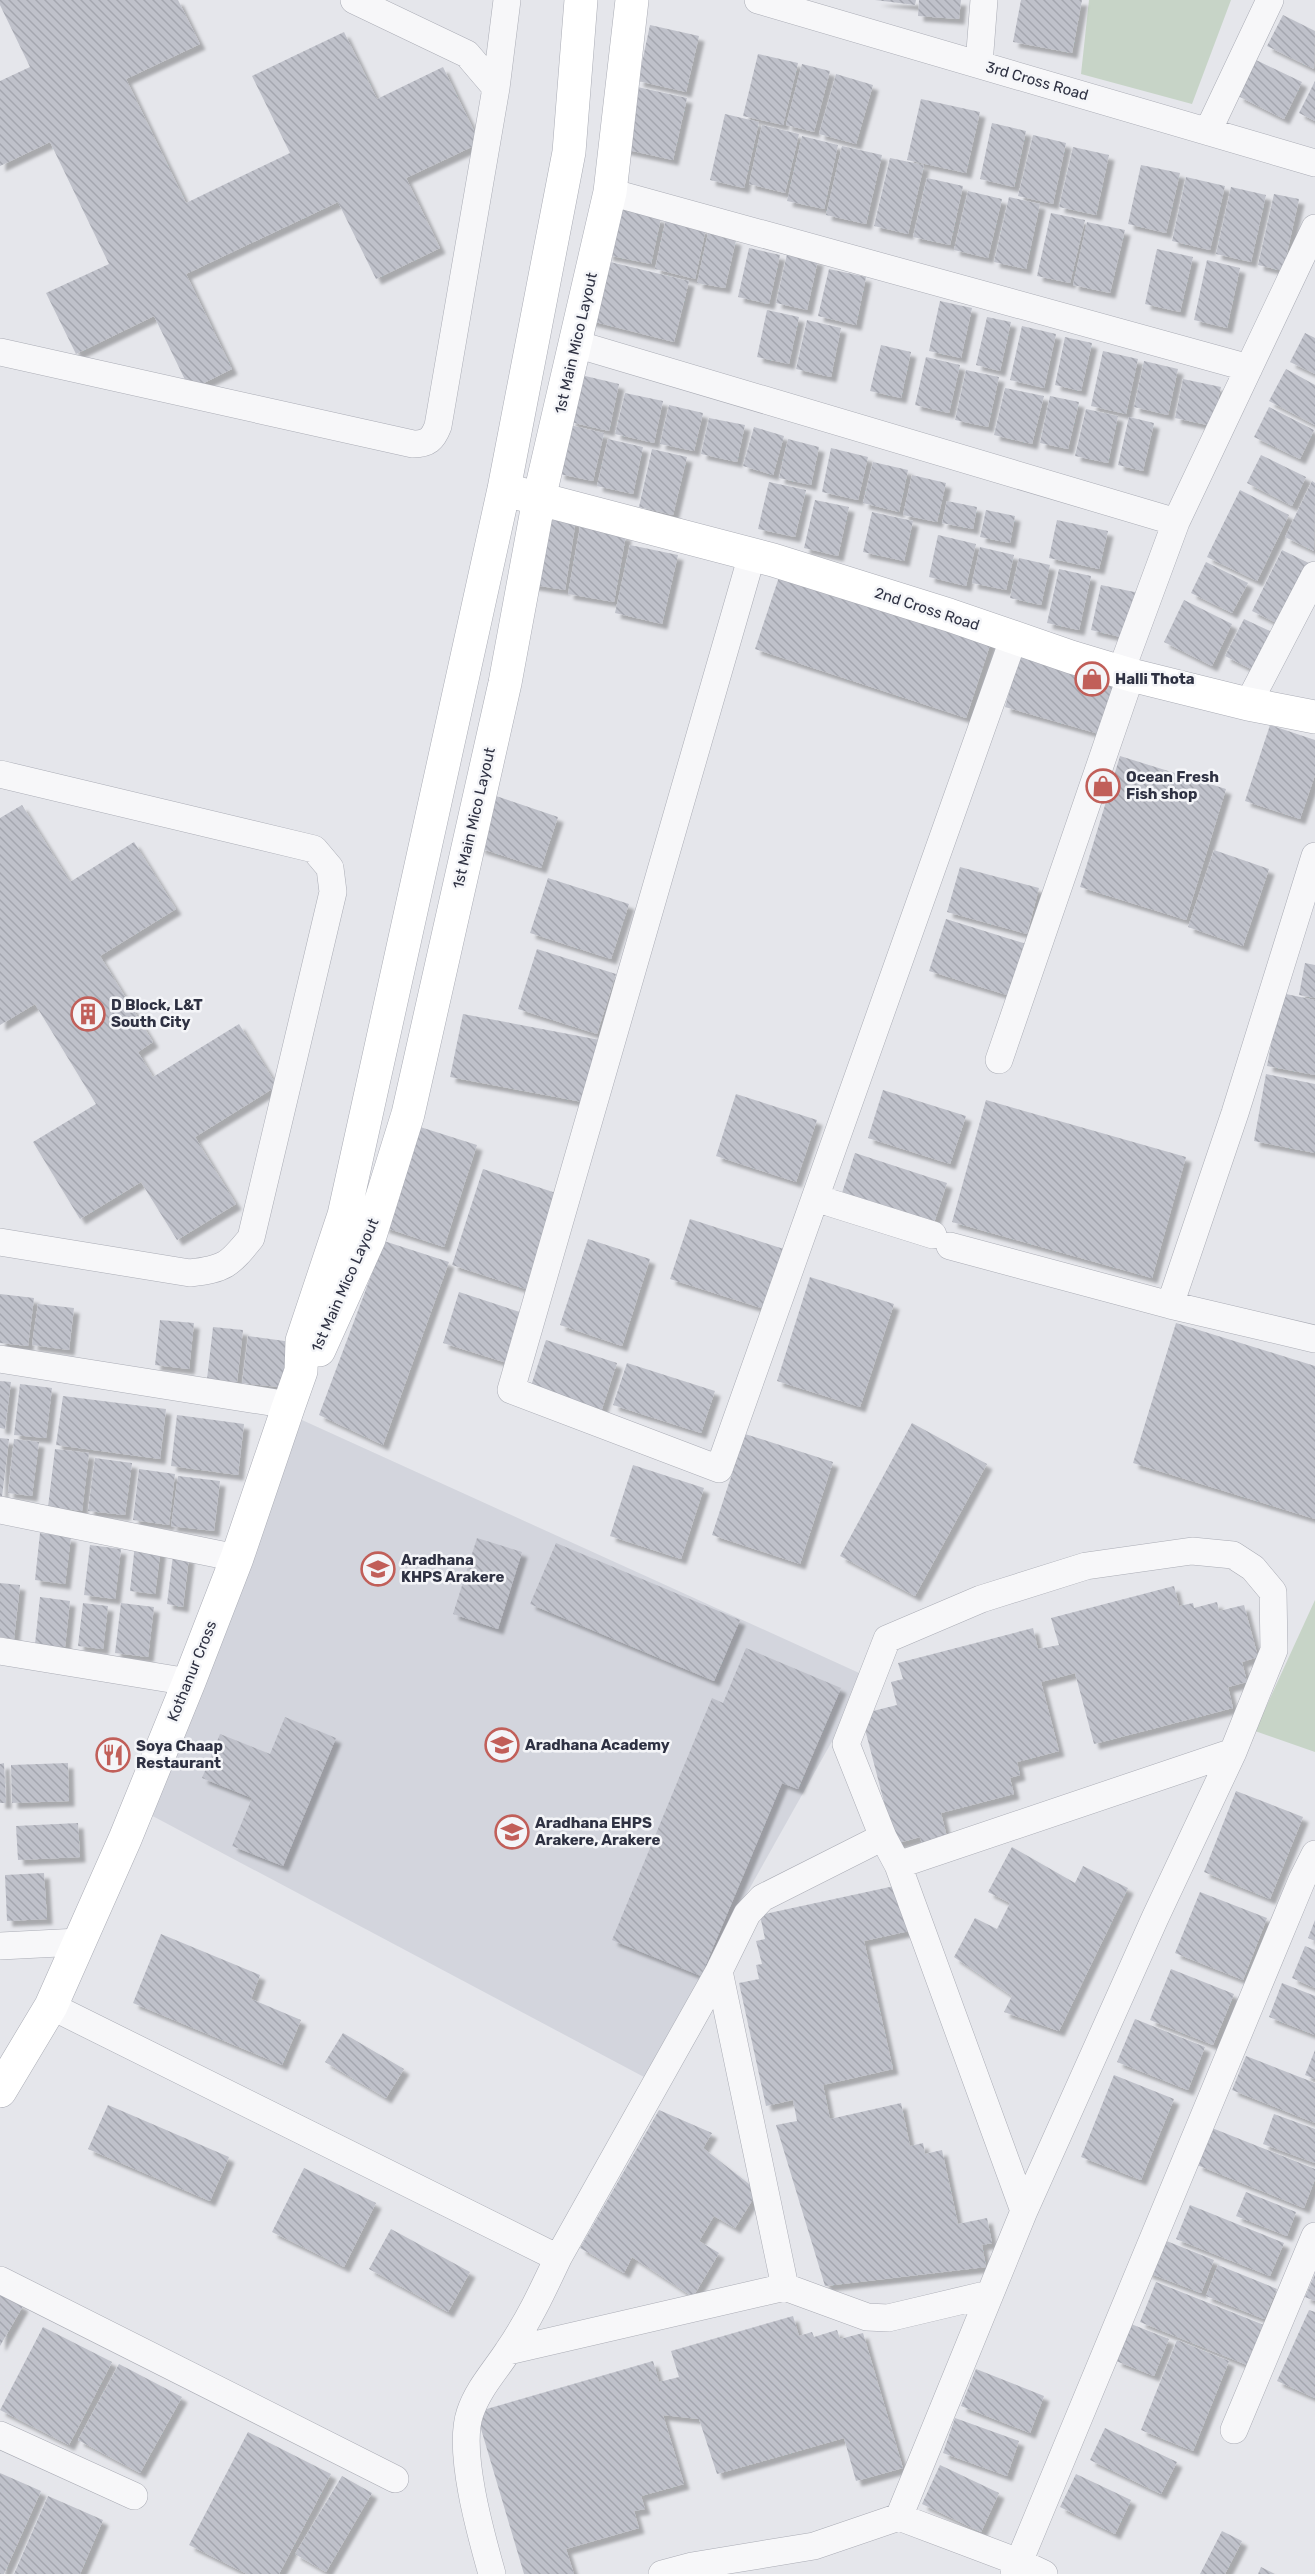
<svg xmlns="http://www.w3.org/2000/svg" width="1315" height="2574" font-family="Rubik,sans-serif">
	<style>
		.built { fill: #d3d5dd }
		.green { fill: #c7d4c7 }
		.building { fill: url(#building-back-hatch); filter: url(#shadow) }
		.lines { fill: none; stroke-linecap: round; stroke-linejoin: round }
		.street-casing { stroke: #aaacb5; stroke-width: 28 }
		.secondary-casing { stroke: #aaacb5; stroke-width: 34 }
		.street { stroke: #f7f7f9; stroke-width: 27 }
		.secondary { stroke: #fff; stroke-width: 33 }
		.labels { text-anchor: middle; stroke-width: 5; stroke-linejoin: round; paint-order: stroke }
		.street-label { font-size: 15px; fill: #2e3142; stroke: #f4f5f8 }
		.poi-label { font-size: 15px; font-weight: bold; fill: #2e3142; stroke: #f4f5f8; text-anchor: start }
	</style>
	<defs>
		<pattern id="building-back-hatch" width="6" height="6" patternUnits="userSpaceOnUse" patternTransform="scale(1.5)"><rect width="6" height="6" fill="#bfc1ca"/><path d="M-1 5l2 2M0 0l6 6M5-1l2 2" fill="none" stroke="#a4a6af"/></pattern>
		<filter id="shadow"><feDropShadow dx="5.5" dy="5.5" stdDeviation="1.5" flood-color="#0004"/></filter>
	</defs>
	<rect width="100%" height="100%" fill="#e5e6eb"/>
	<path class="built" d="M302,1420L868,1677L644,2077L147,1813Z"/>
	<path class="green" d="M1089,0H1231L1192,104L1081,74Z
		M1315,1600V1752L1255,1731Z"/>
	<path class="building" d="M0,0H178L200,44L126,79L186,203L290,153L252,76L344,32L377,99L443,67L480,143L406,178L440,248L376,279L338,202L186,274L232,369L190,390L154,316L76,354L46,293L109,264L50,142L0,166V81L30,67L0,5Z
		M875,0H916L915,5Z
		M919,0H961L959,19L918,16Z
		M1021,0H1082L1072,53L1013,42Z
		M1283,15L1315,31L1314,69L1267,46Z
		M650,25L699,36L686,92L638,81Z
		M758,54L798,63L783,125L743,116Z
		M1256,60L1302,82L1284,119L1238,96Z
		M802,64L830,71L814,132L786,125Z
		M836,74L873,85L856,144L819,134Z
		M1315,81V121L1299,113Z
		M633,86L687,98L673,160L619,148Z
		M921,99L980,112L966,173L907,160Z
		M725,114L759,122L744,188L710,180Z
		M992,123L1026,131L1014,187L980,179Z
		M762,125L799,134L785,193L749,184Z
		M1033,135L1066,143L1053,204L1018,196Z
		M802,136L838,145L824,209L787,201Z
		M842,146L882,155L866,224L826,215Z
		M1073,147L1109,155L1096,215L1059,207Z
		M890,158L924,165L908,234L874,226Z
		M1141,165L1180,173L1166,233L1128,224Z
		M1186,177L1225,186L1210,250L1172,241Z
		M927,178L963,186L950,245L913,237Z
		M1231,187L1266,195L1251,262L1216,254Z
		M968,191L1002,199L988,258L954,250Z
		M1274,194L1299,199L1283,271L1258,265Z
		M1009,197L1040,204L1026,269L994,262Z
		M617,208L661,218L651,264L607,255Z
		M1051,213L1085,220L1070,283L1037,276Z
		M666,219L706,229L695,279L655,269Z
		M1087,222L1125,230L1110,293L1073,285Z
		M708,233L736,240L725,288L697,283Z
		M749,248L780,255L769,304L738,297Z
		M1157,249L1193,257L1180,312L1145,304Z
		M787,254L818,260L807,310L776,303Z
		M602,260L689,281L674,342L587,320Z
		M1207,260L1240,268L1227,328L1194,320Z
		M829,269L866,277L856,325L818,316Z
		M940,301L972,308L961,358L929,351Z
		M767,310L799,317L789,364L757,357Z
		M987,317L1011,322L1000,371L976,365Z
		M807,320L841,328L831,377L796,369Z
		M1022,326L1056,334L1044,388L1010,380Z
		M1305,333L1315,338V374L1290,362Z
		M1065,337L1092,343L1081,391L1055,385Z
		M881,345L911,352L901,398L870,391Z
		M1103,351L1138,359L1126,414L1091,406Z
		M926,357L960,365L949,413L915,405Z
		M1144,361L1178,369L1168,415L1134,407Z
		M1286,369L1315,385V425L1269,401Z
		M966,370L999,377L988,427L955,420Z
		M581,375L619,384L609,431L570,422Z
		M1183,379L1221,387L1212,426L1175,418Z
		M1005,388L1044,396L1032,444L994,435Z
		M625,393L663,401L654,443L615,434Z
		M1050,396L1079,402L1068,449L1040,443Z
		M669,405L703,413L694,451L660,444Z
		M1269,407L1314,430L1300,459L1254,437Z
		M1086,409L1118,416L1108,463L1075,456Z
		M1129,417L1154,423L1143,471L1118,465Z
		M709,418L745,425L737,462L701,454Z
		M570,425L604,433L593,481L559,474Z
		M754,427L784,436L773,475L743,466Z
		M608,439L643,447L633,494L597,486Z
		M788,439L819,447L811,485L779,478Z
		M831,448L868,457L858,500L822,492Z
		M652,449L687,457L673,515L639,507Z
		M1261,455L1306,477L1292,506L1247,483Z
		M873,462L908,470L899,512L863,503Z
		M912,475L946,483L937,522L903,515Z
		M1312,481L1315,483L1314,551L1285,537Z
		M769,482L806,490L795,537L758,529Z
		M1240,490L1289,515L1257,581L1207,557Z
		M815,500L849,507L838,556L804,548Z
		M947,501L977,507L973,529L942,523Z
		M986,510L1015,516L1010,543L980,537Z
		M872,512L913,521L904,561L863,552Z
		M539,514L576,520L565,590L528,584Z
		M1057,520L1108,531L1099,569L1049,558Z
		M580,527L626,535L614,602L568,594Z
		M938,535L976,544L966,586L929,577Z
		M630,545L678,555L662,624L615,613Z
		M980,547L1014,555L1006,590L972,583Z
		M1282,550L1315,566L1285,627L1252,611Z
		M1019,558L1050,565L1041,605L1010,598Z
		M1206,562L1248,583L1232,613L1191,593Z
		M1059,569L1091,576L1079,630L1047,623Z
		M781,571L992,639L966,718L755,649Z
		M1101,585L1139,593L1129,639L1091,630Z
		M1184,600L1232,624L1212,666L1164,642Z
		M1244,619L1274,633L1255,671L1225,656Z
		M1022,646L1124,678L1106,736L1005,707Z
		M1270,725L1315,740V775L1300,819L1245,801Z
		M1120,756L1226,789L1186,920L1080,887Z
		M496,796L558,817L541,868L479,848Z
		M22,805L70,882L134,842L176,909L100,956L153,1042L138,1052L153,1077L239,1024L277,1086L195,1137L236,1204L177,1240L141,1182L80,1219L33,1142L96,1104L35,1004L0,1025V818Z
		M1214,850L1269,869L1243,946L1188,927Z
		M960,867L1039,888L1027,934L947,912Z
		M548,878L629,904L611,959L530,933Z
		M946,919L1036,947L1020,999L929,971Z
		M537,949L616,974L597,1034L518,1009Z
		M1305,963L1315,965V998L1299,995Z
		M1281,993L1315,1000V1075L1267,1066Z
		M463,1014L600,1040L588,1103L450,1077Z
		M1266,1074L1315,1084V1153L1254,1141Z
		M883,1090L966,1116L950,1164L868,1138Z
		M736,1094L817,1120L796,1182L716,1156Z
		M986,1100L1186,1157L1152,1278L952,1222Z
		M417,1126L477,1145L444,1247L383,1227Z
		M855,1153L947,1183L932,1229L840,1199Z
		M483,1169L562,1195L532,1291L452,1265Z
		M690,1219L787,1250L767,1310L670,1279Z
		M588,1239L650,1259L622,1346L560,1325Z
		M384,1241L449,1262L383,1445L319,1415Z
		M810,1277L894,1304L860,1407L777,1381Z
		M459,1292L529,1315L513,1365L443,1343Z
		M0,1294L34,1298L28,1346L0,1343Z
		M38,1304L74,1308L69,1350L32,1345Z
		M160,1320L194,1323L189,1369L155,1365Z
		M1176,1323L1315,1366V1519L1133,1463Z
		M213,1327L243,1330L237,1382L207,1379Z
		M248,1336L292,1342L287,1388L242,1383Z
		M546,1340L617,1363L601,1412L530,1389Z
		M627,1363L715,1391L701,1433L613,1405Z
		M0,1381L11,1382L5,1429L0,1428Z
		M20,1384L52,1388L46,1438L14,1435Z
		M63,1396L166,1409L160,1459L56,1445Z
		M177,1415L244,1424L238,1475L171,1466Z
		M912,1423L987,1464L915,1596L840,1556Z
		M745,1434L833,1462L800,1564L712,1535Z
		M0,1438L9,1439L2,1497H0Z
		M14,1439L39,1442L32,1496L8,1493Z
		M55,1449L89,1453L82,1511L48,1507Z
		M95,1458L132,1463L125,1515L88,1511Z
		M633,1465L704,1488L681,1559L610,1536Z
		M139,1469L175,1474L169,1525L133,1520Z
		M178,1476L220,1481L214,1531L171,1526Z
		M40,1533L71,1537L65,1584L35,1580Z
		M477,1538L522,1552L498,1629L453,1614Z
		M556,1543L740,1620L714,1681L530,1604Z
		M135,1544L161,1547L155,1594L130,1591Z
		M90,1545L121,1549L115,1599L84,1595Z
		M173,1555L189,1557L183,1607L167,1604Z
		M0,1583L20,1585L14,1639L0,1637Z
		M1174,1586L1179,1606L1193,1603L1194,1608L1217,1602L1219,1611L1244,1605L1258,1657L1242,1662L1247,1682L1228,1687L1233,1708L1094,1744L1075,1673L1041,1682L1059,1751L1017,1762L1020,1775L1010,1778L1014,1794L941,1813L948,1841L923,1848L920,1837L895,1844L861,1714L897,1705L891,1682L903,1679L898,1663L1033,1628L1038,1649L1059,1645L1051,1618Z
		M40,1597L70,1601L65,1647L35,1644Z
		M83,1603L108,1606L103,1649L78,1646Z
		M121,1603L154,1607L148,1657L115,1653Z
		M746,1648L841,1688L798,1789L782,1783L701,1976L612,1940L712,1698L723,1703Z
		M285,1717L336,1738L283,1866L232,1846L252,1798L202,1778L220,1734L270,1754Z
		M4,1763L6,1803H0V1764Z
		M68,1763L69,1801L12,1803L11,1765Z
		M1236,1791L1303,1817L1270,1899L1204,1872Z
		M78,1823L80,1857L18,1860L16,1826Z
		M1012,1847L1075,1883L1083,1866L1128,1888L1059,2031L1004,2012L1012,1996L954,1957L975,1918L997,1929L1010,1903L988,1892Z
		M44,1873L47,1919L7,1921L5,1875Z
		M899,1885L909,1931L864,1941L893,2069L823,2085L830,2119L901,2103L910,2146L923,2143L925,2154L942,2150L958,2224L987,2218L992,2243L982,2245L986,2267L825,2286L776,2125L797,2121L793,2100L766,2106L739,1983L759,1979L756,1965L762,1964L756,1941L765,1939L760,1915Z
		M1200,1892L1267,1918L1243,1980L1175,1953Z
		M1315,1920V1941L1308,1938Z
		M161,1934L260,1975L251,1999L301,2020L282,2065L133,2003Z
		M1305,1946L1315,1950V1988L1292,1978Z
		M1171,1969L1234,1994L1213,2045L1150,2020Z
		M1282,1983L1315,1996V2035L1269,2017Z
		M1135,2019L1205,2047L1188,2090L1117,2062Z
		M343,2033L404,2069L386,2098L325,2062Z
		M1315,2050V2079L1305,2075Z
		M1246,2056L1315,2083V2123L1232,2090Z
		M1114,2075L1174,2099L1141,2180L1081,2157Z
		M108,2105L229,2157L210,2201L88,2149Z
		M659,2110L712,2133L703,2148L758,2191L735,2228L714,2216L699,2241L719,2253L693,2297L632,2257L624,2273L580,2248Z
		M1274,2114L1315,2129V2163L1263,2144Z
		M1212,2128L1315,2169V2179L1304,2208L1197,2165Z
		M304,2168L376,2203L344,2267L272,2232Z
		M1246,2192L1296,2212L1287,2236L1236,2216Z
		M1190,2205L1284,2243L1270,2276L1176,2239Z
		M391,2229L470,2272L448,2312L369,2269Z
		M1159,2238L1214,2260L1201,2293L1146,2272Z
		M1218,2265L1277,2289L1264,2319L1206,2296Z
		M1315,2274V2301L1305,2297Z
		M1156,2282L1269,2327L1252,2367L1140,2322Z
		M0,2293L23,2306L0,2346Z
		M1309,2310L1315,2312V2398L1277,2381Z
		M793,2316L799,2336L812,2332L814,2337L837,2330L840,2339L863,2333L903,2468L856,2481L844,2438L717,2474L699,2419L663,2415L684,2484L641,2496L645,2509L634,2511L639,2528L566,2549L574,2574H524L476,2412L653,2361L659,2382L679,2377L671,2351Z
		M1131,2324L1169,2339L1154,2376L1116,2361Z
		M43,2327L112,2362L69,2445L0,2410Z
		M1177,2340L1229,2361L1193,2451L1141,2430Z
		M119,2364L182,2397L140,2473L78,2440Z
		M976,2369L1044,2396L1030,2433L961,2406Z
		M955,2418L1019,2441L1007,2476L943,2453Z
		M1105,2428L1177,2462L1161,2494L1090,2460Z
		M248,2432L331,2474L279,2574H247L189,2545Z
		M940,2465L999,2493L981,2532L922,2504Z
		M0,2473L41,2491L4,2574H0Z
		M1076,2474L1131,2500L1115,2534L1060,2507Z
		M342,2476L372,2493L326,2572L295,2554Z
		M48,2496L103,2520L80,2574H14Z
		M1222,2531L1242,2541L1225,2574H1200Z
		M1261,2567L1275,2574H1258Z"/>
	<g class="lines">
		<defs>
			<path id="street" d="M758,0L1315,163
				M979,64L984,0
				M496,88L507,0
				M1208,131L1270,0
				M610,192L1249,368
				M576,344L1176,522
				M0,352L413,444C428,444 433,439 438,426L496,88L467,54L354,0
				M752,555L511,1390L719,1469L1014,637
				M1121,671L1176,522L1315,228
				M1248,704L1315,575
				M0,774L314,849L330,868L333,892L251,1238C229,1265 225,1269 190,1273L0,1242
				M999,1060L1131,675
				M815,1198L933,1235
				M950,1246L1170,1305L1315,1339
				M1170,1305L1235,1113L1315,856
				M0,1359L289,1405
				M0,1510L237,1558
				M0,1651L189,1682
				M883,1837L898,1865L1024,2211
				M898,1865L1233,1752
				M0,1946L79,1942
				M719,1971L785,2287
				M51,2006L558,2258
				M0,2280L395,2479
				M508,2351L785,2287L867,2317L888,2318L989,2294
				M1234,2430L1315,2236
				M0,2435L134,2496
				M492,2574C481,2535 457,2451 470,2413C478,2389 495,2371 508,2351C528,2322 543,2290 558,2258L719,1971L747,1914L762,1898L883,1837L846,1744L887,1639L981,1599L1086,1566L1192,1551L1233,1555L1253,1568L1273,1592L1274,1650L1233,1752L1155,1918L1024,2211L899,2517
				M662,2574L692,2566L814,2546L899,2517L1021,2563L1044,2574
				M1014,2574L1302,1880L1315,1854"/>
			<path id="secondary" d="M517,493L773,560L949,615L1071,657L1131,675L1248,704L1315,717
				M319,1350L369,1239L408,1114L505,683L539,499L610,192L632,0
				M0,2091L51,2006L125,1839L189,1682L237,1558L289,1405L301,1371L302,1341L344,1215L504,489L569,152L581,0"/>
		</defs>
		<use href="#street" class="street-casing"/>
		<use href="#secondary" class="secondary-casing"/>
		<use href="#street" class="street"/>
		<use href="#secondary" class="secondary"/>
	</g>
	<defs>
		<symbol id="shop-ring" viewBox="-11 -11 22 22"><circle r="9.5" fill="#f4f5f8" stroke="#c15f59" stroke-width="1.5"/><path d="M-5-2.5h2.3a2.7 3.5 0 0 1 5.4 0H5L5.5 6h-11ZM-1.5-2.5h3a1.5 2.3 0 0 0-3 0Z" fill="#c15f59"/></symbol>
		<symbol id="building-ring" viewBox="-11 -11 22 22"><circle r="9.5" fill="#f4f5f8" stroke="#c15f59" stroke-width="1.5"/><path d="M-4-6H4V6H1V3H-1V6H-4ZM-2.5-4.3h1.7v1.8h-1.7ZM.8-4.3h1.7v1.8H.8ZM-2.5-1h1.7V.8h-1.7ZM.8-1h1.7V.8H.8Z" fill="#c15f59"/></symbol>
		<symbol id="school-ring" viewBox="-11 -11 22 22"><circle r="9.5" fill="#f4f5f8" stroke="#c15f59" stroke-width="1.5"/><path d="M0-5L7-2L0 1L-7-2ZM-4 1L0 2.5L4 1V4Q0 6-4 4Z" fill="#c15f59"/></symbol>
		<symbol id="restaurant-ring" viewBox="-11 -11 22 22"><circle r="9.5" fill="#f4f5f8" stroke="#c15f59" stroke-width="1.5"/><path d="M-5-6h1v4h1v-4h1v4h1v-4h1v5L-1.5 .5V6h-2V.5L-5-1ZM5-6V6H3V1.5H1.5Q1.5-4 5-6Z" fill="#c15f59"/></symbol>
	</defs>
	<g fill-rule="evenodd">
		<use href="#shop-ring" x="1073" y="660" width="38" height="38"/>
		<use href="#shop-ring" x="1084" y="767" width="38" height="38"/>
		<use href="#building-ring" x="69" y="995" width="38" height="38"/>
		<use href="#school-ring" x="359" y="1550" width="38" height="38"/>
		<use href="#school-ring" x="483" y="1726" width="38" height="38"/>
		<use href="#restaurant-ring" x="94" y="1736" width="38" height="38"/>
		<use href="#school-ring" x="493" y="1813" width="38" height="38"/>
	</g>
	<g class="labels">
		<g class="street-label">
			<text transform="translate(1037 81) rotate(16)" y="5">3rd Cross Road</text>
			<text transform="translate(576 343) rotate(-77)" y="5">1st Main Mico Layout</text>
			<text transform="translate(927 609) rotate(18)" y="5">2nd Cross Road</text>
			<text transform="translate(474 818) rotate(-77)" y="5">1st Main Mico Layout</text>
			<text transform="translate(345 1285) rotate(-66)" y="5">1st Main Mico Layout</text>
			<text transform="translate(192 1671) rotate(-68)" y="5">Kothanur Cross</text>
		</g>
		<g class="poi-label">
			<text x="1115" y="684">Halli Thota</text>
			<text x="1126" y="782">Ocean Fresh<tspan x="1126" dy="17">Fish shop</tspan></text>
			<text x="111" y="1010">D Block, L&amp;T<tspan x="111" dy="17">South City</tspan></text>
			<text x="401" y="1565">Aradhana<tspan x="401" dy="17">KHPS Arakere</tspan></text>
			<text x="525" y="1750">Aradhana Academy</text>
			<text x="136" y="1751">Soya Chaap<tspan x="136" dy="17">Restaurant</tspan></text>
			<text x="535" y="1828">Aradhana EHPS<tspan x="535" dy="17">Arakere, Arakere</tspan></text>
		</g>
	</g>
</svg>
